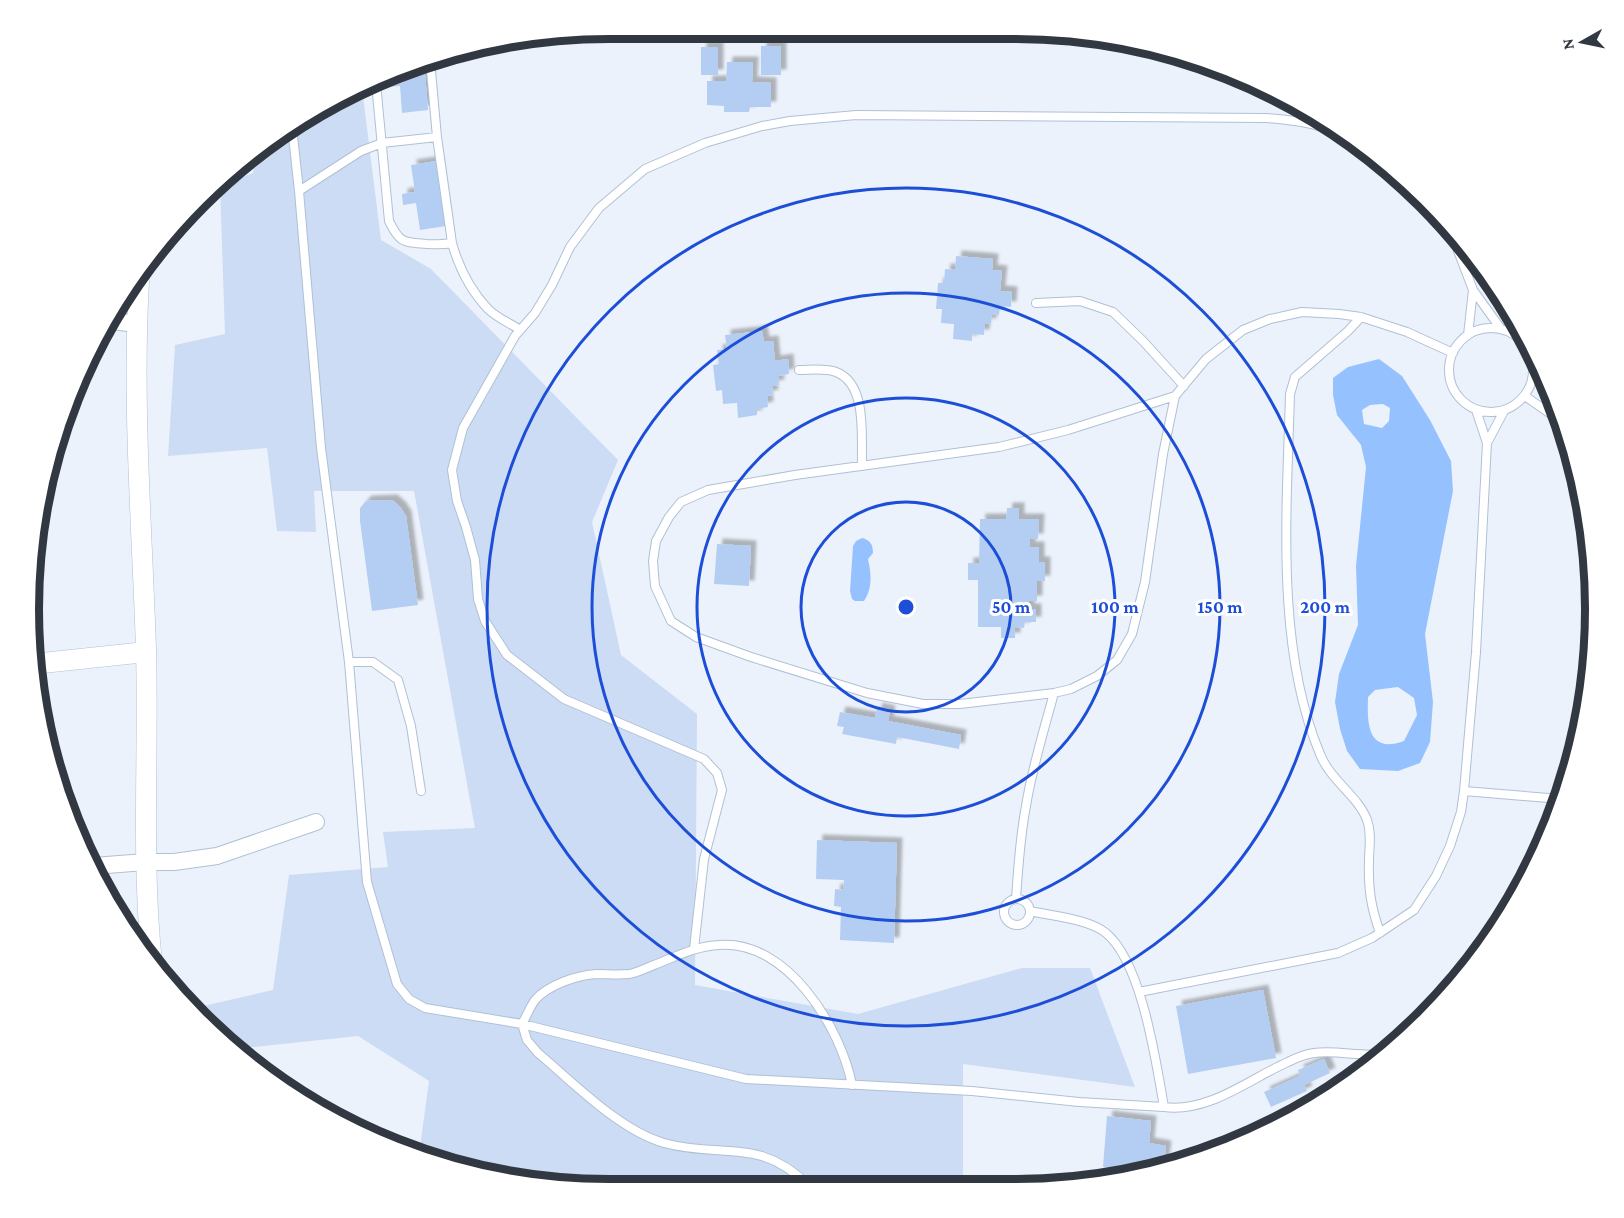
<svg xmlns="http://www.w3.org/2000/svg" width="1624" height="1218" font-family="'Crimson Pro',serif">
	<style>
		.green { fill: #cbdcf4 }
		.water { fill: #95c2fe; fill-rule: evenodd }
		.building { fill: #b4cef3; filter: url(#shadow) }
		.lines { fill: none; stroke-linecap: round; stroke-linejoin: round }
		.service-casing { stroke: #b0c0d5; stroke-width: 10 }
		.minor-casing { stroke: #b0c0d5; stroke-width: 18 }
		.tertiary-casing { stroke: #b0c0d5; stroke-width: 21 }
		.service { stroke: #fff; stroke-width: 8 }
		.minor { stroke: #fff; stroke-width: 16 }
		.tertiary { stroke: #fff; stroke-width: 20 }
		.ring { fill: none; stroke: #1d4ed8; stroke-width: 3 }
		.rim { fill: none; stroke: #323841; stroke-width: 8 }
		.centre { fill: #1d4ed8; stroke: #fff; stroke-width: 3 }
		.ring-label { font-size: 18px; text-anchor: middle; font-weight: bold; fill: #1d4ed8; stroke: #fff; stroke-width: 6; stroke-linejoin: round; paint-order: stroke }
	</style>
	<defs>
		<filter id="shadow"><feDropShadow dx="5.5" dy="-5.5" stdDeviation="1.5" flood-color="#0004"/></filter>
	</defs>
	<rect width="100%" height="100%" fill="#ecf2fb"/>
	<path class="green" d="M362,88L381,240L431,269L618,460L592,522L621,655L697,714L695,985L858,1014L1022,968H1090L1135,1087L963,1064V1178L977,1185L533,1184L419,1154L429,1081L358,1036L235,1049L199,1020L190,1009L273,990L289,875L388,867L383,832L475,828L414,491H314L316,532L277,531L267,448L168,456L175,345L225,334L220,186L253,173L256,155L318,106Z"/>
	<path class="water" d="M1379,359L1402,376L1430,420L1451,461L1453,491L1425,634L1433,702L1430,742L1420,763L1398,771L1360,769L1347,751L1340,729L1335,702L1339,674L1358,625L1356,566L1366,467L1361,445L1337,415L1333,395V378L1348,367ZM1383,404L1390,408L1389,421L1382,428L1364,424L1362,410L1370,405ZM1398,687L1414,698L1417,715L1404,741C1368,754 1367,725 1368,697L1375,690Z
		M862,538C870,540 873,544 873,553L868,559C871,573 873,588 864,601H855L852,599L850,591L853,546L856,541Z"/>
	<path class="building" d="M761,46H781V75H761Z
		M701,47H718V75H701Z
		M727,62H753L752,82L771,83V107H750L749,112H724V106L707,105V81H726Z
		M424,63L428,110L402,113L400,86L387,87L386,79L399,75Z
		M437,161L446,226L420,230L416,203L403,205L402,194L415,192L411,165Z
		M956,256L993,259L992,270L1002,271L1000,291L1012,292L1011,307L1000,306L999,315L992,314L991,324L985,323L984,335L972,334V341L953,339L954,324L941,323L942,309H936L938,283H944L945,269L955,270Z
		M762,331L764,342L773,341L775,361L788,359L789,374L778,376L779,385L772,386L773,395L767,396L768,407L757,409V415L738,418L737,403L723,404L722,390L716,391L713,365L719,364L717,350L727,349L725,335Z
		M392,500L400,507L406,516L418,605L372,611L360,521V508L366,501Z
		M1007,508H1019V519H1039L1038,539H1030V547H1039V562H1045V581H1037V601H1029V609H1036V622H1025L1024,628L1015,627V638H1001V627H978V580H968V563H979L980,519H1006Z
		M717,544L751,546L749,586L714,584Z
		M877,708L890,711L888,721L961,735L959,749L897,737L896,744L842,734L844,727L837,726L840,712L875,718Z
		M817,840L897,843L894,943L840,940L841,907L834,906L835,889L843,890L844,880L816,879Z
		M1263,990L1276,1058L1188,1074L1176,1006Z
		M1324,1059L1330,1073L1304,1085L1307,1091L1271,1107L1264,1092L1300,1076L1298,1070Z
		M1107,1116L1151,1121L1149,1143L1166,1146L1164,1162L1152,1168L1113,1175L1111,1168L1103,1167Z"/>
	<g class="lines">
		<defs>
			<path id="service" d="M605,29H630
				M430,60L437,137L452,243C459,268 470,290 488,309C497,318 510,323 520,330
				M376,83L389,221C400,244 404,242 427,244C436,244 442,245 452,243
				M292,127L299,191L321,448L349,662L367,882L397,984L409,999L425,1008L522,1024L746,1079L972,1091L1079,1102L1164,1107C1156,1062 1142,963 1106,933C1089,919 1052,916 1030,911
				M299,191L361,151L382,143L437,137
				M1431,205L1455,243L1473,290L1501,329
				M1036,303L1080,301L1113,312L1143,341L1184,386
				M1361,317L1348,331L1295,377L1290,394C1287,509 1275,647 1320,754C1330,780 1359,797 1367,820C1372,833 1369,848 1369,861C1368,889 1371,907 1380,933
				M1449 370a42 42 0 1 1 84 0a42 42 0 1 1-84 0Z
				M1468,335L1473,290
				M799,370C810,370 826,368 836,372C868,384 861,438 862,466
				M1175,396L1068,430L999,447L795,475L708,490L681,502L669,517L656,541L653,561L655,586L671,621L696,637L751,657L867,693L923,704H960L1054,693L1071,689L1097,676L1117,660L1132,634L1145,582L1163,454L1175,396L1206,359L1243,330L1270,319L1302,312L1339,314L1361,317L1407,332L1453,353
				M1525,396L1562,422
				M1487,443L1504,411
				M349,662H373L398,680L411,726L421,791
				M1464,791L1561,799
				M1016,899C1018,868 1020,837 1026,806C1032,768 1044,730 1054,693
				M1004 912a13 13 0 1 1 26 0a13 13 0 1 1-26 0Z
				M694,949L704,859L722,790L717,773L704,759L564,699L507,655L485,621L478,599L475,560L466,527L457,501L452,470L463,428L515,336L535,313L552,285L570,247L599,208L645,169L705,143L762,126L790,121L856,115L1266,118C1304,121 1322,124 1357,142
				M1139,992L1338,953L1372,938L1414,910L1436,876L1450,846L1461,812L1464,791L1476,652L1487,443L1476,410
				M1164,1107C1209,1113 1249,1079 1288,1062C1296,1058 1305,1054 1314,1053C1337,1050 1361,1057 1384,1054
				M808,1185C758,1136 722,1159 664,1143C619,1130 574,1083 538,1053L527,1040L522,1024C526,1017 530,1007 535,1000C548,985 577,975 597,974C607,974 618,975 629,974C637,973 646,968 654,965C675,957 696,946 719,945C787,939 841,1028 852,1085"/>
			<path id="minor" d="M111,321L137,324
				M94,866L145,862H174L217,856L316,822"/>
			<path id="tertiary" d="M139,281C132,404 142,527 146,649C149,754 141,859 152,963
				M33,664L146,652"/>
		</defs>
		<use href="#service" class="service-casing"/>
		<use href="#minor" class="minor-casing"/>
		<use href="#tertiary" class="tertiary-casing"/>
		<use href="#service" class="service"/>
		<use href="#minor" class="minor"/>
		<use href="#tertiary" class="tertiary"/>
	</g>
	<g class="ring">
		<circle cx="906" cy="607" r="105"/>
		<circle cx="906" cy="607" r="209"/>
		<circle cx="906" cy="607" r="314"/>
		<circle cx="906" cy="607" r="419"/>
	</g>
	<path d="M0 0H1624V1218H0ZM609 39H1015A570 570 0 0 1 1585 609V609A570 570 0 0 1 1015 1179H609A570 570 0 0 1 39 609V609A570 570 0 0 1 609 39Z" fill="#fff" fill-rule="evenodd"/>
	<path class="rim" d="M609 39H1015A570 570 0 0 1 1585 609V609A570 570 0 0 1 1015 1179H609A570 570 0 0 1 39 609V609A570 570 0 0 1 609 39Z"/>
	<circle cx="906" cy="607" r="9" class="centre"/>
	<g class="ring-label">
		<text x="1011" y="613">50 m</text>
		<text x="1115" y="613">100 m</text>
		<text x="1220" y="613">150 m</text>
		<text x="1325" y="613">200 m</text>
	</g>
	<g transform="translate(1582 42) rotate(261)" stroke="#ffffff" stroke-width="4.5" paint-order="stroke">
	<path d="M0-4.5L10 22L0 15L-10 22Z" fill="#323841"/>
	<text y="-9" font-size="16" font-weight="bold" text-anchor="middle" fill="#323841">N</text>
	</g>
</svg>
